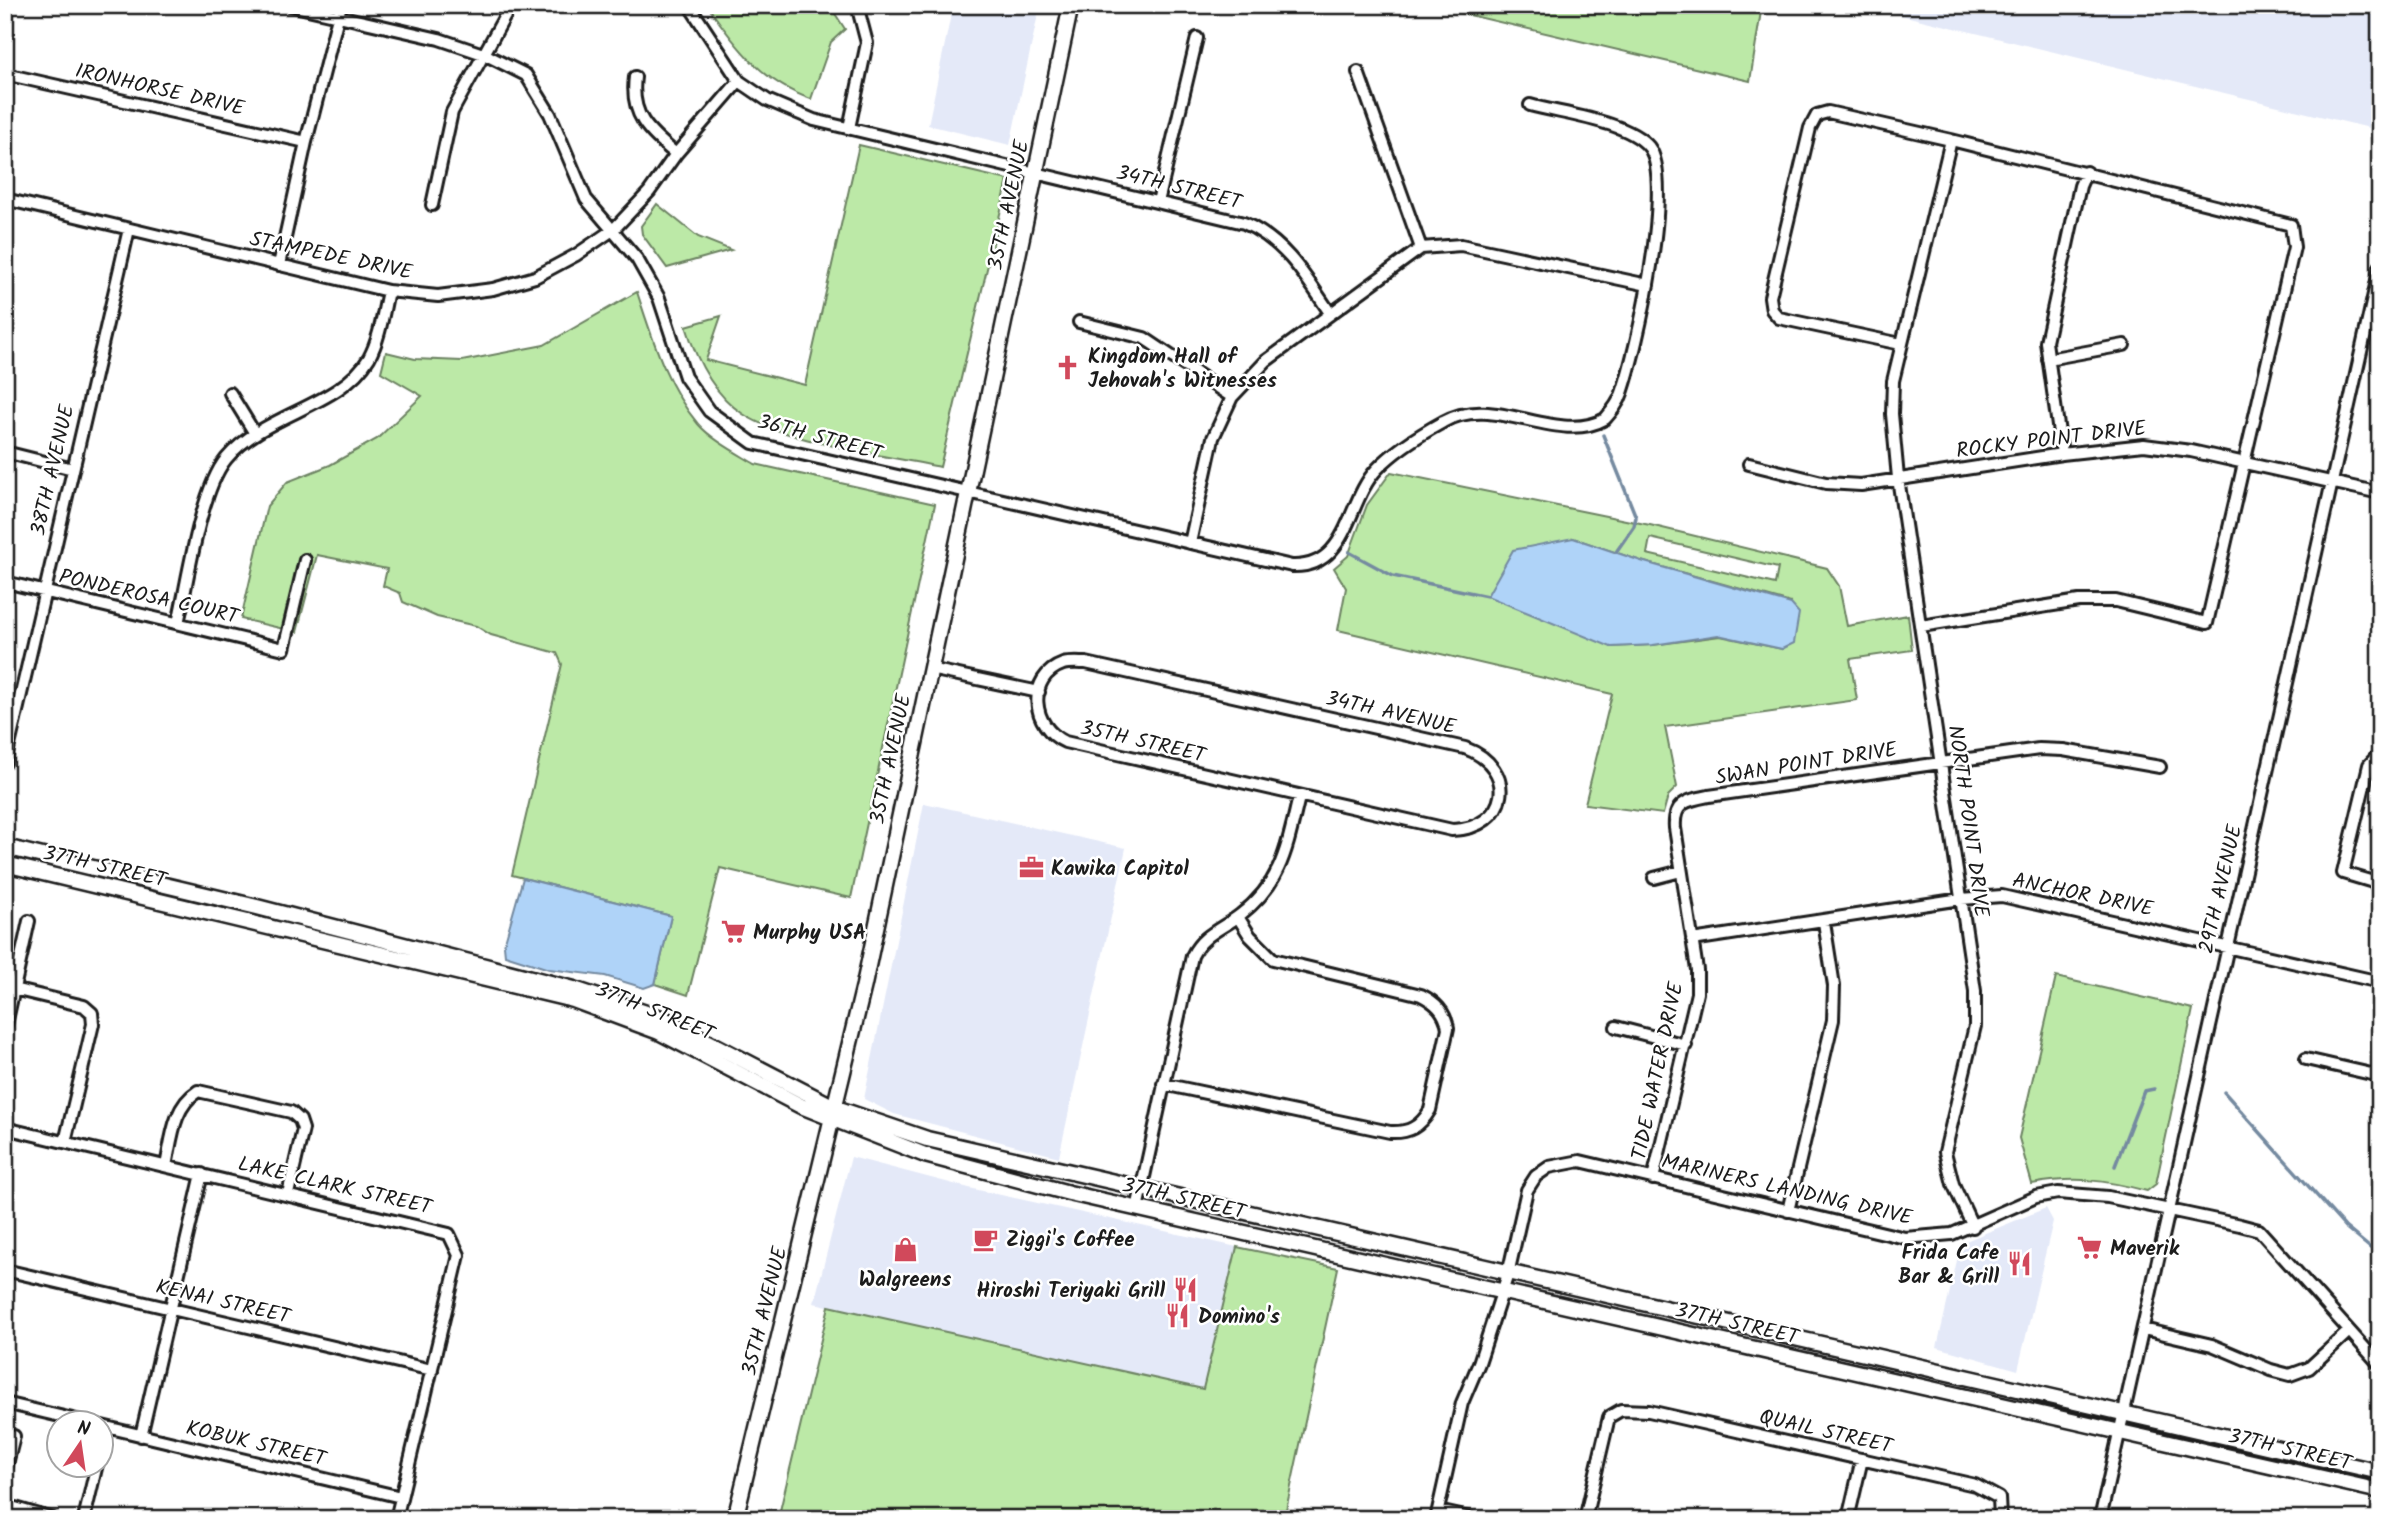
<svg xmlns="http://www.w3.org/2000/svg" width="2385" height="1524" font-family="Kalam,sans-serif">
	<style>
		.built { fill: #e4e9f8 }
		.green { fill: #bce9a7; stroke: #6c8262; stroke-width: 2; fill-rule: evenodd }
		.water { fill: #afd3f8; stroke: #748aa0; stroke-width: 2 }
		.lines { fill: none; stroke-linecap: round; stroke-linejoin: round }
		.stream { stroke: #748aa0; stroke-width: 3.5 }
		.minor-casing { stroke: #1c1c1c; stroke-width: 16 }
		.major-casing { stroke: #1c1c1c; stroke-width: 19 }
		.minor { stroke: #fff; stroke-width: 10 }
		.major { stroke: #fff; stroke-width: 14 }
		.labels { text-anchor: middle; stroke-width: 5; stroke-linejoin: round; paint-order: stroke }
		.street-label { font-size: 21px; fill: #1c1c1c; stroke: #fff }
		.poi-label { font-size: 21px; font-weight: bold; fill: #1c1c1c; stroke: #fff; text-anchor: start }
	</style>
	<rect width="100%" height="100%" fill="#fff"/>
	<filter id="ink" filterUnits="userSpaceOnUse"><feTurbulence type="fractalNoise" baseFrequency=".0143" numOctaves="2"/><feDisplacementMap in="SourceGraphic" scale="14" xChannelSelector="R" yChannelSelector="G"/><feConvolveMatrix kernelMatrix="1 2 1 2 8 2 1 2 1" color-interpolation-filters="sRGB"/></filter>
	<g filter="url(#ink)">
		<path class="built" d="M953,5H1040L1010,145L928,125Z
			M1859,5H2380V107L2374,129Z
			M924,803L1126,848L1059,1157L894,1114L864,1099Z
			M851,1157L969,1188L1237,1247L1203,1389L814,1303Z
			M2046,1208L2053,1221L2018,1370L1937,1347L1961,1243Z"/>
		<path class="green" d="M707,5H724L729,9L733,5H825L832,9L845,29L831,42L811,99C762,82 736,47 707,5Z
			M1427,5H1762L1750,81Z
			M859,145L1008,180L940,467C888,456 785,442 743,414C713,394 696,359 686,326L721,316L706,360L805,385Z
			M657,204L698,237L731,250L667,268L642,234L641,226Z
			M637,292C652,337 666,386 698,424C712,440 737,453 755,464L935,504L851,898L720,868L688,995L655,984L671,916L512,875L562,664L557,653L491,635L476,626L437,617L403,602L400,593L383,586L387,569L317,555L297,632L241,619L267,506L287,482L330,465L377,439L422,396L381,372L386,352L415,359L462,361L544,345Z
			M1391,472L1650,525L1827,568L1839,586L1847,626L1908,615L1912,650L1850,659L1857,700L1665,727L1677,787L1668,796L1663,814L1585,804L1612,694L1338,630L1346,588L1334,568L1348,556L1367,505ZM1573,538L1641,561L1791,603L1782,649L1720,636L1653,645L1611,647ZM1650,538L1778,568L1775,584L1647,554Z
			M2056,977L2193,1009L2156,1184L2147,1191C2105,1180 2075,1176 2032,1184L2019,1138Z
			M1237,1247L1338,1268L1284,1519H778L829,1306L1203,1389Z"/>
		<path class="water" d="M1573,538L1641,561L1791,604L1799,613L1794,643L1782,649L1718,635L1653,645L1611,647L1487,596L1513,550Z
			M523,878L671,916L655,984L644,988L605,976L549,969L505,955L504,945Z"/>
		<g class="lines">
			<path class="stream" d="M1603,435L1636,517L1634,526L1616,552
				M1349,552L1393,576L1487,596
				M2224,1092L2345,1227L2380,1256
				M2115,1166L2144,1091L2154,1089"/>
			<defs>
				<path id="minor" d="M290,5L439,39L486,55L526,75L550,114L586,199L637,259L659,298L685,377L709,411L753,443L1292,566C1349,568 1346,502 1377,469C1394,451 1421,434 1443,422C1494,392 1557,446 1605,419C1612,411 1619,403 1622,393C1637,350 1675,181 1649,147C1628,121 1562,114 1530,105
					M689,5L739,81L767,100L814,120L1244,223C1285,241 1306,277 1330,313
					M1358,72L1421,248
					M5,74L306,142
					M635,77C630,115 648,131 676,154
					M849,128L867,43L857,5
					M5,199L388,291L438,296L493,289L535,277L576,255L614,229L649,192L676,154L739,81
					M1158,202L1197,38
					M432,205L452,112L511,5
					M279,265L306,142L341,5
					M1079,322L1144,338L1232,397
					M1901,344L1779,318L1772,310L1770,297L1810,128L1817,115L1828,112L1951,140
					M2048,359L2124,345
					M230,393L254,432
					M5,452L73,469
					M2062,454L2046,342L2080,186L2086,172
					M1749,464L1826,483L1861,485L2062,454L2144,445L2191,451L2380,493
					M1190,543L1213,438L1232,397L1266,361L1421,248L1461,245L1648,285
					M5,582L284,649L305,560
					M178,623C188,581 200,491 226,459C264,413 340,407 369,358C380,338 383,313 388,291
					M1921,626L2079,601H2116L2207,623L2294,247L2291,225L1951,140L1893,381L1892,414L1898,478L1975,991V1026L1945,1152L1953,1184L1973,1227
					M1086,663L1465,748C1519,768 1509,829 1452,830L1065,742C1031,727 1026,677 1063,664C1070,662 1079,663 1086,663Z
					M930,669L1039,692
					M2380,753L2369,765L2343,873L2380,884
					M5,763L129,229
					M1654,878L1681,871
					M1692,940L1961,899L2002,896L2380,982
					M5,987L84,1006L92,1013L93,1024L65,1142
					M1616,1027L1686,1045
					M5,1029L29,921
					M2306,1059L2380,1076
					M1163,1084L1390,1132C1409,1133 1420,1127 1430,1110L1448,1028C1445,1011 1435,1002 1421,995L1273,959L1250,936L1238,917
					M5,1128L449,1234L459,1255L396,1519
					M166,1166C172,1138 173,1107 198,1091L291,1112L300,1120L303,1129L288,1194
					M1653,1179L1697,993V970L1675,828C1673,802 1688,800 1709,796L2039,749L2063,750L2160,767
					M1137,1209L1192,956C1203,934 1222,929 1240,915C1283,882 1287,846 1299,797
					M1788,1211L1833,1020L1834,986L1824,922
					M5,1270L432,1370
					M2143,1329L2212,1345L2271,1370L2290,1375L2309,1368L2348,1332
					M5,1403L85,1422
					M102,1426L401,1497
					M141,1436L202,1174
					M102,1444L106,1427
					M5,1472L14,1436
					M5,1505L53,1519
					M1438,1511L1474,1519
					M84,1519L97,1464
					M1436,1519L1462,1403L1479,1363L1508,1274L1527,1190L1536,1176L1549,1167L1580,1161L1905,1238L1952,1234L2036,1197L2058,1193L2108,1197L2240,1225L2259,1230L2380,1365
					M1585,1519L1609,1417L1621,1410L1649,1411L1975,1485L1999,1498L2000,1518
					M1848,1519L1862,1459
					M2100,1519L2380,267"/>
				<path id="major" d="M5,847L257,907L574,989L664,1019L836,1108L927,1139L2380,1472
					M5,864L573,1000L659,1032L801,1106L851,1126L925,1155L1069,1193L2380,1491
					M735,1519L864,985L1071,5"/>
			</defs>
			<use href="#minor" class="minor-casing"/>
			<use href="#major" class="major-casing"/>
			<use href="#minor" class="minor"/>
			<use href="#major" class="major"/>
		</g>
	</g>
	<defs>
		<symbol id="church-bare" viewBox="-9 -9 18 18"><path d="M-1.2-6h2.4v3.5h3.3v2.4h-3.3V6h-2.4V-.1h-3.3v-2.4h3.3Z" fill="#d1495b" stroke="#fff" stroke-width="2.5" paint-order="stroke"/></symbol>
		<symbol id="office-bare" viewBox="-9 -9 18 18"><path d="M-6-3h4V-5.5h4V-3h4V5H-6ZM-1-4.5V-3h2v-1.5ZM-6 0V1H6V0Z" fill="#d1495b" stroke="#fff" stroke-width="2.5" paint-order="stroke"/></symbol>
		<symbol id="supermarket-bare" viewBox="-9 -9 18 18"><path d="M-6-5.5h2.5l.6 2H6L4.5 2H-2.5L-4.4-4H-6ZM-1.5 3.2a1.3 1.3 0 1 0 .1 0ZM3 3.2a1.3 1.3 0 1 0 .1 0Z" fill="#d1495b" stroke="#fff" stroke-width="2.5" paint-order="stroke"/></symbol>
		<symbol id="cafe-bare" viewBox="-9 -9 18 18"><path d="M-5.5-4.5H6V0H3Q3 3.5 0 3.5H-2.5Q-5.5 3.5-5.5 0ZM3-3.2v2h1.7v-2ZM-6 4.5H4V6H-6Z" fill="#d1495b" stroke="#fff" stroke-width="2.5" paint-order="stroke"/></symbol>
		<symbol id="shop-bare" viewBox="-9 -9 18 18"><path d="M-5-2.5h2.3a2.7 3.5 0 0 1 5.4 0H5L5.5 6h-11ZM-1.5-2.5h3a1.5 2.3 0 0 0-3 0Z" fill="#d1495b" stroke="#fff" stroke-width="2.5" paint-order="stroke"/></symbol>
		<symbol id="restaurant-bare" viewBox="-9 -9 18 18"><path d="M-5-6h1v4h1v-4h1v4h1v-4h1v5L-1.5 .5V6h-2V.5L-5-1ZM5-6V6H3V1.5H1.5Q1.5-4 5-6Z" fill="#d1495b" stroke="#fff" stroke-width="2.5" paint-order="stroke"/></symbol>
	</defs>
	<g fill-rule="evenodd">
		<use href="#church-bare" x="1050" y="350" width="35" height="35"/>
		<use href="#office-bare" x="1014" y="850" width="35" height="35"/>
		<use href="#supermarket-bare" x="716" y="914" width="35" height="35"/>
		<use href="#cafe-bare" x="968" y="1222" width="35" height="35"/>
		<use href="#supermarket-bare" x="2072" y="1230" width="35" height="35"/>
		<use href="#shop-bare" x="888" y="1232" width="35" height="35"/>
		<use href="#restaurant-bare" x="2002" y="1246" width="35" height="35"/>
		<use href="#restaurant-bare" x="1168" y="1272" width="35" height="35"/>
		<use href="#restaurant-bare" x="1160" y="1298" width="35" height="35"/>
	</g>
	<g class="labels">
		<g class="street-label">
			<text transform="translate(160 89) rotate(13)" y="7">IRONHORSE DRIVE</text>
			<text transform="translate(1179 187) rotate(14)" y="7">34TH STREET</text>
			<text transform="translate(1008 205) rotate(-78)" y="7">35TH AVENUE</text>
			<text transform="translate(331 255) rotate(12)" y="7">STAMPEDE DRIVE</text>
			<text transform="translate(820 437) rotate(15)" y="7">36TH STREET</text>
			<text transform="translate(2051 439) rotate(-7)" y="7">ROCKY POINT DRIVE</text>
			<text transform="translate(52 470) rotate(-77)" y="7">38TH AVENUE</text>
			<text transform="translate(149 596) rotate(13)" y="7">PONDEROSA COURT</text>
			<text transform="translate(1391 712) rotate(13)" y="7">34TH AVENUE</text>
			<text transform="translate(1143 741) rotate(13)" y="7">35TH STREET</text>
			<text transform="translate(890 759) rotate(-78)" y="7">35TH AVENUE</text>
			<text transform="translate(1806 763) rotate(-9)" y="7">SWAN POINT DRIVE</text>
			<text transform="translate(1969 821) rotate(82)" y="7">NORTH POINT DRIVE</text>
			<text transform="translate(105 866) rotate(13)" y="7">37TH STREET</text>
			<text transform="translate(2220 889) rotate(-77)" y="7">29TH AVENUE</text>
			<text transform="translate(2083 894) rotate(12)" y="7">ANCHOR DRIVE</text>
			<text transform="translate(655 1011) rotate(22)" y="7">37TH STREET</text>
			<text transform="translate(1657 1071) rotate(-78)" y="7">TIDE WATER DRIVE</text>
			<text transform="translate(335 1185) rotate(13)" y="7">LAKE CLARK STREET</text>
			<text transform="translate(1787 1189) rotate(13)" y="7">MARINERS LANDING DRIVE</text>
			<text transform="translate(1184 1198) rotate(13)" y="7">37TH STREET</text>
			<text transform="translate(223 1301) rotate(13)" y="7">KENAI STREET</text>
			<text transform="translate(764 1311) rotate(-76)" y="7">35TH AVENUE</text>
			<text transform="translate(1737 1323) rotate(13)" y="7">37TH STREET</text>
			<text transform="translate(1826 1431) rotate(13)" y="7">QUAIL STREET</text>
			<text transform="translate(256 1443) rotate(13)" y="7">KOBUK STREET</text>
			<text transform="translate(2290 1449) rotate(13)" y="7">37TH STREET</text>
		</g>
		<g class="poi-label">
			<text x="1088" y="363">Kingdom Hall of<tspan x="1088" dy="24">Jehovah's Witnesses</tspan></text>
			<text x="1051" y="875">Kawika Capitol</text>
			<text x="753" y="939">Murphy USA</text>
			<text x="1006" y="1246">Ziggi's Coffee</text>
			<text x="2110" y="1255">Maverik</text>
			<text x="1999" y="1259" text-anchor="end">Frida Cafe<tspan x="1999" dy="24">Bar &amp; Grill</tspan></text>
			<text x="905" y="1286" text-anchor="middle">Walgreens</text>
			<text x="1165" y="1297" text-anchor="end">Hiroshi Teriyaki Grill</text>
			<text x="1198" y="1323">Domino's</text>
		</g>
	</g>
	<rect width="2385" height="1524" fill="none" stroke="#fff" stroke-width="28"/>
	<rect x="14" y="14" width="2357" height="1496" fill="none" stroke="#1c1c1c" stroke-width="2.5" filter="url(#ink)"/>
	<g transform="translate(80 1444) rotate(13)"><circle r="33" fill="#ffffff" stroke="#a4a4a4" stroke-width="2"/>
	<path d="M0-5L12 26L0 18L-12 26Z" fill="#d1495b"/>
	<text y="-10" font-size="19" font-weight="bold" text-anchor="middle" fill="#1c1c1c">N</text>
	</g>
</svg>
